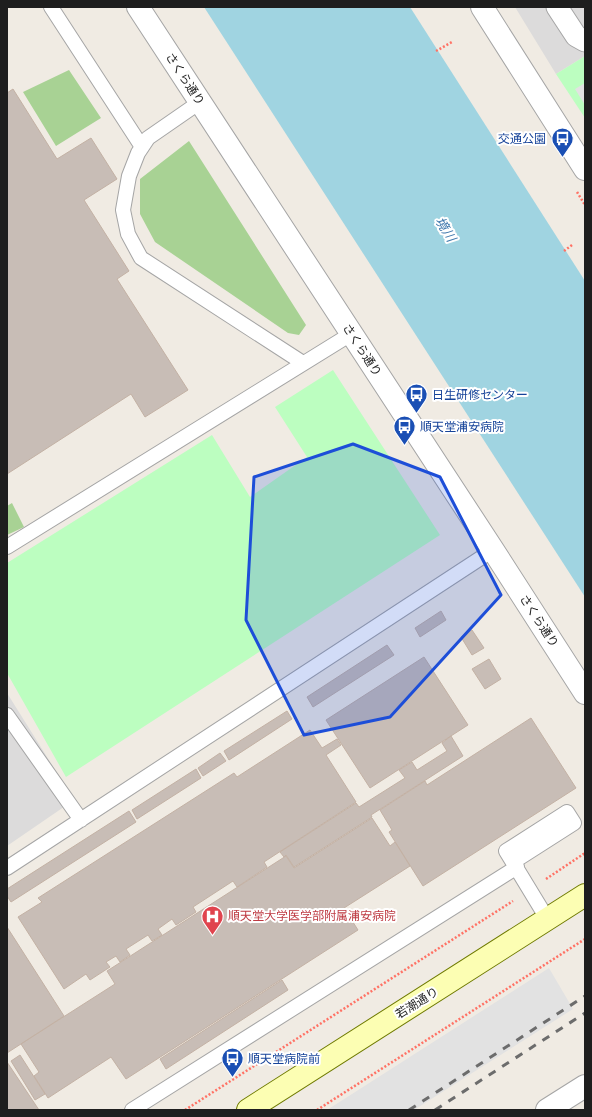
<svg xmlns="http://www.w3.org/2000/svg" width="592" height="1117" font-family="'Public Sans','Noto Sans JP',sans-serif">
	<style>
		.residential { fill: #dcdbdb }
		.forest { fill: #a8d294 }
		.park { fill: #bcfec0 }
		.parking { fill: #e2e2e2 }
		.water { fill: #a0d4e1 }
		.building { fill: #c8bdb6; stroke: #c3b1a4 }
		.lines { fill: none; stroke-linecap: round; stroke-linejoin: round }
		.service-casing { stroke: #a5a5a5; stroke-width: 16 }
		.pedestrian-casing { stroke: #a5a5a5; stroke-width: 23 }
		.minor-casing { stroke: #a5a5a5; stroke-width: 24 }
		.tertiary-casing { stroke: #a5a5a5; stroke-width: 24 }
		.secondary-casing { stroke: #6f7a00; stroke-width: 24 }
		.path { stroke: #ff7265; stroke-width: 2.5; stroke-dasharray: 2 2; stroke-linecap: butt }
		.service { stroke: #fff; stroke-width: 14 }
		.pedestrian { stroke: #fff; stroke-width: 21 }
		.minor { stroke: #fff; stroke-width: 22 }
		.tertiary { stroke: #fff; stroke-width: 22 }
		.secondary { stroke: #fcfeb3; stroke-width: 22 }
		.rail { stroke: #6c6c6c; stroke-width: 3; stroke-dasharray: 8 8; stroke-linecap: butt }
		.marked { fill: #1d4ed8; fill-opacity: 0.2; stroke: #1d4ed8; stroke-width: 3; stroke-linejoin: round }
		.labels { text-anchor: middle; stroke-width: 4; stroke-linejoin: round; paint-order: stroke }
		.street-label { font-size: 12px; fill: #1e1e1e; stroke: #fff }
		.transit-label { font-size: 12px; fill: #164399; stroke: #fff; text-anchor: start }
		.health-label { font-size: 12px; fill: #be3a42; stroke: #fff; text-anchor: start }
		.water-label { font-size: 13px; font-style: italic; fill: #4079ad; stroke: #fff }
	</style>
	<rect width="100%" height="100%" fill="#f0ebe3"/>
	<path class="residential" d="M515,7H585V56L556,74Z
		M7,693L74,800L7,846Z"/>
	<path class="forest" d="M69,70L101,118L56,146L23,92Z
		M189,141L306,325L299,335L288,333L155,242L140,214V179Z
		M12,503L24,527L7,535V506Z"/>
	<path class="park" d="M585,56V118L556,74Z
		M333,370L440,535L66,777L7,673V563L212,435L250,497L307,457L275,407Z"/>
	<path class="parking" d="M585,83V105L575,89Z
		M549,968L573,1009L414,1110H327Z"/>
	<path class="water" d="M204,7H410L585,281V597Z"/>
	<path class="building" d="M13,89L57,159L91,138L117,179L84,200L129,271L117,279L188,390L145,417L131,394L7,474V93Z
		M441,611L446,620L420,637L415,628Z
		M472,630L484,648L472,655L461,637Z
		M387,645L394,655L313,707L307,697Z
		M424,657L468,725L370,788L326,720Z
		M489,659L501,679L485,689L472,669Z
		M287,711L292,719L229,760L224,751Z
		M531,718L576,788L423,886L389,832L392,830L380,810L425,781L427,785Z
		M310,730L322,748L337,739L341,745L326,755L356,802L264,862L267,867L237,887L233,881L193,907L196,912L176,925L172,919L158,929L162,935L152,941L148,935L126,949L130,955L120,962L116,956L106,962L110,967L90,980L86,974L64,989L18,917L42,902L38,898L234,773L237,777Z
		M451,736L463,756L371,815L372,817L294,867L286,855L284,857L280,852L356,803L359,807L405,778L399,770L412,762L417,770L447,751L442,743Z
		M220,753L226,761L203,776L198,768Z
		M196,769L201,778L137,819L132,810Z
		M129,811L136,822L11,902L7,896V889Z
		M372,818L390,846L395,842L410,866L344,908L358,930L126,1079L111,1057L48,1098L34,1076L39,1072L21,1044L115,984L107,971L286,856L294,868Z
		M7,927L64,1016L7,1053Z
		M282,980L288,990L166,1069L160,1059Z
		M20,1055L45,1094L35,1100L11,1061Z
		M7,1062L39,1110H7Z"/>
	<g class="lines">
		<defs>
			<path id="service" d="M51,7L142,147
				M200,102L148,138L138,153L129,176L123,210L128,234L141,258L303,363
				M7,547L351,334
				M7,715L81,820
				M513,862L574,823L567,812L506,851L548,920
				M7,868L493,550
				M132,1110L517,867"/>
			<path id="pedestrian" d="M557,7L576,36L585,41"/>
			<path id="minor" d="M547,1110L585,1086"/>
			<path id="tertiary" d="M138,7L493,550L585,693
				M482,7L585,169"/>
			<path id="secondary" d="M248,1110L585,895"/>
		</defs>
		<use href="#service" class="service-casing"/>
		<use href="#pedestrian" class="pedestrian-casing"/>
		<use href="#minor" class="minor-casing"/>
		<use href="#tertiary" class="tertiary-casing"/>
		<use href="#secondary" class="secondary-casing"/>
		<path class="path" d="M436,51L452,42
			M577,192L585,205
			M564,251L572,245
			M546,879L585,853
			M185,1110L513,901
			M317,1110L585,939"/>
		<use href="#service" class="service"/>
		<use href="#pedestrian" class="pedestrian"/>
		<use href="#minor" class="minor"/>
		<use href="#tertiary" class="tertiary"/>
		<use href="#secondary" class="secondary"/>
		<path class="rail" d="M409,1110L585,996
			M435,1110L585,1013"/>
	</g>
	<path class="marked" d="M353,444L440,477L501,595L390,717L304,735L246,620L254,477Z"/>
	<defs>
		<symbol id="bus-pin" viewBox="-11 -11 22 30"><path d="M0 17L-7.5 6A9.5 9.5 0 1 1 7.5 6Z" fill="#1a4fb4" stroke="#fff"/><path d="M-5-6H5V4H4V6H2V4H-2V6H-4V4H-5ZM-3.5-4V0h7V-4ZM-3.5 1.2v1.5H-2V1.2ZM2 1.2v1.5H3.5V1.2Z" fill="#fff"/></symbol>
		<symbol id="hospital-pin" viewBox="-11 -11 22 30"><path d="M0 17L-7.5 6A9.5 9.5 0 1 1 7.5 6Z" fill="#e0444e" stroke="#fff"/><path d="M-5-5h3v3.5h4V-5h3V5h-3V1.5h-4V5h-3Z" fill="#fff"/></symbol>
	</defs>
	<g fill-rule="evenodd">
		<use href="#bus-pin" x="550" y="126" width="25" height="34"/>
		<use href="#bus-pin" x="404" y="382" width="25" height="34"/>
		<use href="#bus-pin" x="392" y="414" width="25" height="34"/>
		<use href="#hospital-pin" x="200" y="904" width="25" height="34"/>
		<use href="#bus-pin" x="220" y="1046" width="25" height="34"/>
	</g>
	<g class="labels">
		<g class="street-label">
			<text transform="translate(185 79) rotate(57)" y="4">さくら通り</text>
			<text transform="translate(362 350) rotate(57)" y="4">さくら通り</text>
			<text transform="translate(539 621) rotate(57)" y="4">さくら通り</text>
			<text transform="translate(417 1003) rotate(-32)" y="4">若潮通り</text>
		</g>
		<g class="transit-label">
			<text x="546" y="143" text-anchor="end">交通公園</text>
			<text x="432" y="399">日生研修センター</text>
			<text x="420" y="431">順天堂浦安病院</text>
			<text x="248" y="1063">順天堂病院前</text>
		</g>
		<g class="health-label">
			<text x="228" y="920">順天堂大学医学部附属浦安病院</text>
		</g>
		<g class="water-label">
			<text transform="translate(446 229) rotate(58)" y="5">境川</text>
		</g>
	</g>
	<rect width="592" height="1117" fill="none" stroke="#1e1e1e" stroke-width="16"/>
</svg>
